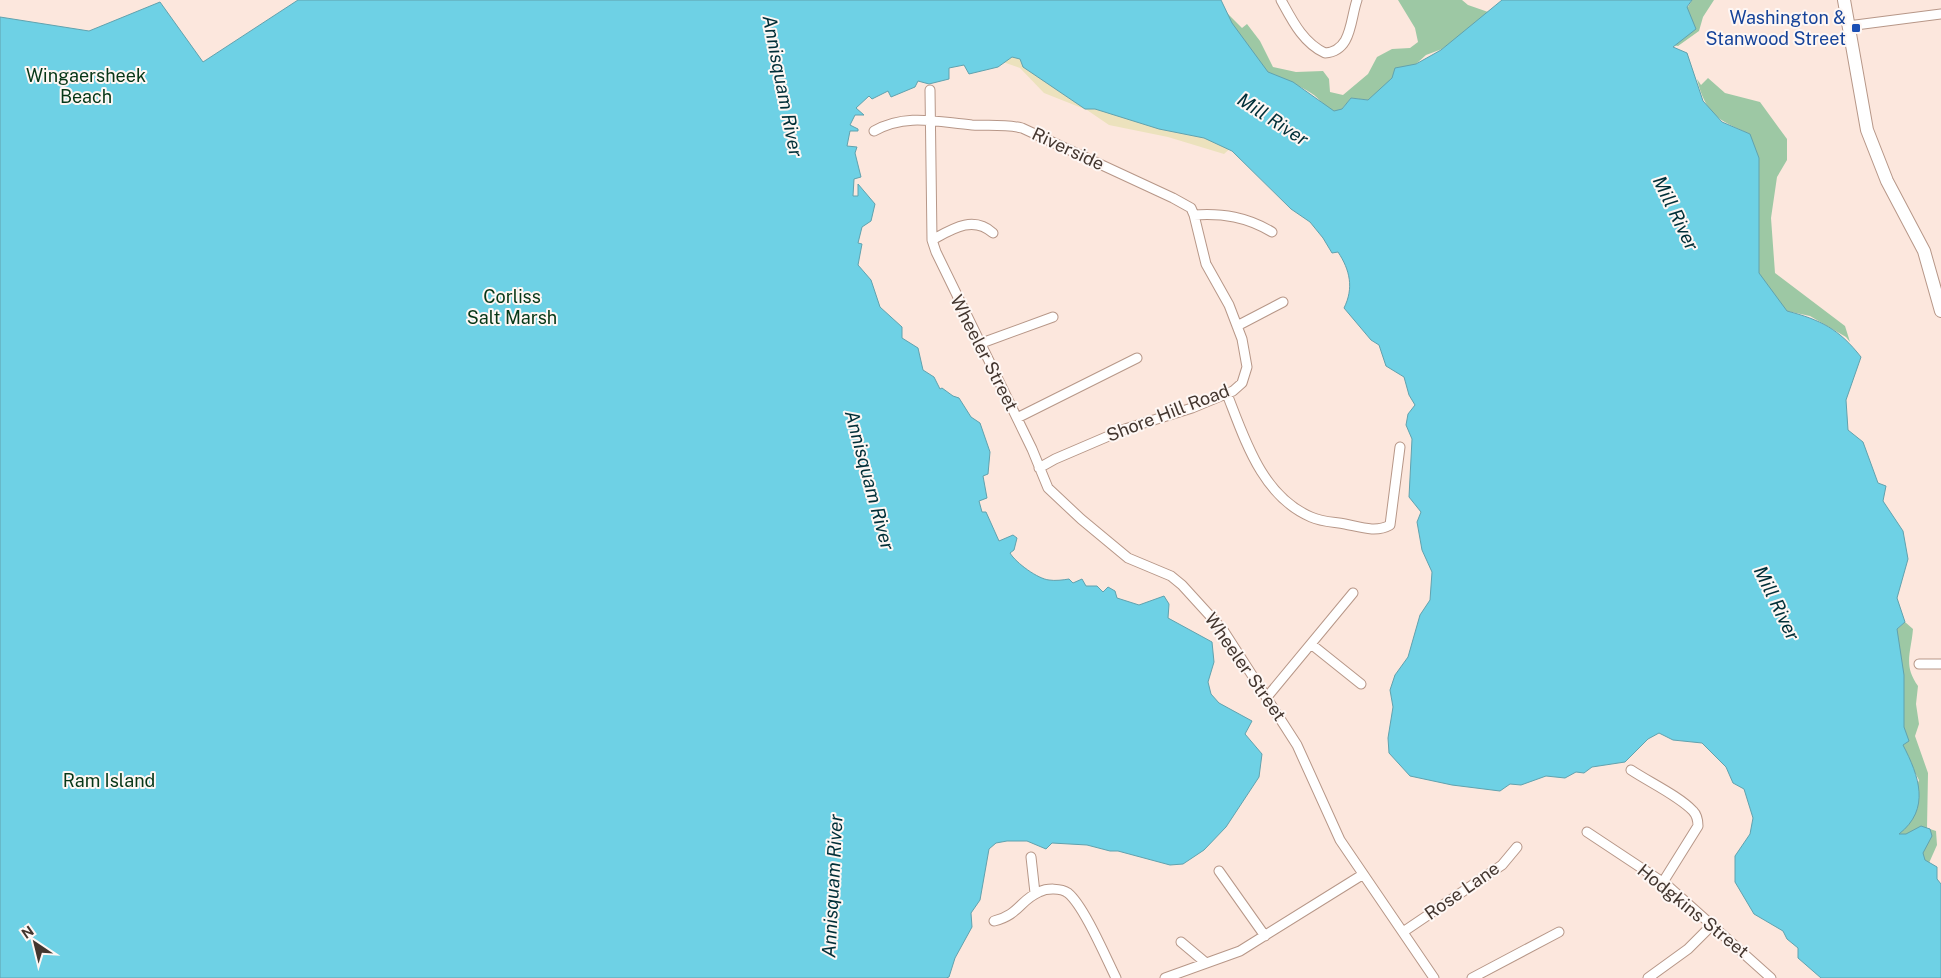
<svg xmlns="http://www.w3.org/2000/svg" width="1941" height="978" font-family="'Public Sans',sans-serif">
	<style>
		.green { fill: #9dc8a4 }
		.sand { fill: #ece2bd }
		.water { fill: #6ed1e5; stroke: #61a2ae }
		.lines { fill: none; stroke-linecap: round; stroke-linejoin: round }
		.street-casing { stroke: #b79788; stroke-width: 11 }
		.secondary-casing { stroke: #b79788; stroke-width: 14 }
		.street { stroke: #fff; stroke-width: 9 }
		.secondary { stroke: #fff; stroke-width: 12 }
		.transit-dot { fill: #1a4fb4; stroke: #fef7f4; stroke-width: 2 }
		.labels { text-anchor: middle; stroke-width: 4; stroke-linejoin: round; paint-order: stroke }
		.transit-label { font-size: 18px; fill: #164399; stroke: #fef7f4; text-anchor: end }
		.park-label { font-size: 18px; fill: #063717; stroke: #fef7f4 }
		.street-label { font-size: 18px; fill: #43362f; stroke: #fef7f4 }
		.water-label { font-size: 19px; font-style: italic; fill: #002f38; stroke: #fef7f4 }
	</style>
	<rect width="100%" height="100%" fill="#fce7dd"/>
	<path class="green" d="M1398,0H1462L1468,5L1491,13L1442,49L1426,55L1416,64L1392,78L1386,87L1368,100L1351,98L1337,115C1327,111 1321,99 1311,93C1292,81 1271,75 1251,65L1221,7L1242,28L1247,24L1260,41L1273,67L1296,72L1323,71L1329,79L1330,92L1343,95L1368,74L1377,57L1392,49L1410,48L1418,42L1415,28Z
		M1692,0H1714L1703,17L1699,31L1678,46L1667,44L1671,11L1688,7Z
		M1708,78L1725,93L1760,102L1787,139V160L1777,177L1771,218L1775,273L1845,326L1850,342L1846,337L1810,316L1782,310L1759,292L1750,134C1718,120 1706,115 1697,79L1701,85Z
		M1905,622L1913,629C1911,653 1903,665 1918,686L1916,704L1919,724L1915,736L1928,773L1927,828L1936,831L1937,845L1929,863L1921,858L1898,834L1919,780L1900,745L1896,630Z"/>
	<path class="sand" d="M1004,49L1234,145L1224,154L1168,137L1109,125L1087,110L1044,93L1020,68L1003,62Z"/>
	<path class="water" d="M298,0H1221L1232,23L1268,72L1293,82L1334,111L1342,109L1351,98L1368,100L1392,78L1395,68L1416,64L1441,50L1502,0H1692L1687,7L1696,29L1673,47L1687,53L1703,101L1722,122L1750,134L1759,158V273L1787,311C1821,320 1839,329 1861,357L1846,400L1848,430L1863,442L1878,483L1886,486L1883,501L1903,531L1908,559L1897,598L1905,622L1897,629L1904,675V727L1909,741L1903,745C1919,776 1931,809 1899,834H1906L1921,826L1930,829L1932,836L1923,853L1925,860L1937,867V879L1941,884V978H1821L1798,958V948L1787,939L1783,931L1754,914L1735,882V856L1750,834L1753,818L1744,789L1733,783L1726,767L1702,743L1673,740L1659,733L1648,739L1625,762L1592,767L1584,773L1576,772L1565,778L1546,776L1521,785L1510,784L1500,791L1452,785L1410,776L1389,753L1388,738L1393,707L1390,690L1395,675L1408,657L1420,615L1430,600L1432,572L1422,550L1417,522L1421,512L1409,497L1412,439L1406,425L1408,414L1415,405L1409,395L1404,377L1386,366L1379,345L1371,340L1344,308C1354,288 1350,270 1338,252L1332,253L1323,238L1310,222L1291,209L1232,151L1204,138L1159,129L1095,109H1085L1023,67L1020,59L1012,57L998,67L969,74L964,65L949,68V79L929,84L918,81L915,87L891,97L888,91L872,99L869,96L856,108L864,115H855L850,125L858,129V131H850L847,146L857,147L855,153L861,177L854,179L853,196H858V184L875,204L871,221L862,227L858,243L862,244L858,265L871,280L880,307L902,327V338L918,348L923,370L934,377L940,389L942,388L953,396L959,398L971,417L980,423L990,452L988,474L983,476L987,498L979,501L982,512H986L999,541L1013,535L1017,538L1014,550L1010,553C1016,563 1038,579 1049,580C1055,581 1063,580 1069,579L1073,583L1082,579L1086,586H1097L1103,592L1108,587L1115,591L1117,598L1139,605L1164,596L1169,604L1168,618L1212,642L1214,662L1208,682L1211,694L1219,703L1252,721L1245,734L1262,754L1259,777L1226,827L1204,850L1183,864L1170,865L1118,851H1110L1087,845L1052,843L1046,849L1027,841H1007L996,843L989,849L980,900L971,913L972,927L955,958L949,977L946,978H0V17L89,31L160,2L203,62Z"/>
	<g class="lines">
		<defs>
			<path id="street" d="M1281,0C1292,20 1303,43 1325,53C1352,51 1350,20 1357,0
				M1848,26L1941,14
				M930,90L932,240L936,252L1032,449L1048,488L1081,519L1128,558L1171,576L1182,585L1223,630L1297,745L1340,840L1434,978
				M874,131C906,113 937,122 972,125C989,126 1005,124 1022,128L1173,198L1191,208L1194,215L1206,264L1229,305L1242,339L1247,367L1242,383L1233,391L1192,408L1125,429L1055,459L1039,468
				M1194,215C1223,213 1247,217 1272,232
				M932,240C952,229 973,215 993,233
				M1237,326L1283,302
				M979,344L1053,317
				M1227,394C1245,440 1262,496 1311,517C1322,522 1334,522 1345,524C1360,527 1376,533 1390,525L1400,447
				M1017,418L1137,358
				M1311,644L1361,684
				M1919,664H1941
				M1267,697L1353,593
				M1631,770C1649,782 1679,796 1693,811C1697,815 1698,821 1698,826L1663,882
				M1587,832L1667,885L1771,978
				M1031,857L1035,893
				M1219,871L1265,936
				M994,921C1019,915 1020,900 1039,892C1047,888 1061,888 1068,893C1084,906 1106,958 1116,978
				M1403,932L1502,865L1517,847
				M1181,942L1206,963
				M1165,978L1240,951L1362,875
				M1472,978L1559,932
				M1648,978L1688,949L1712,925"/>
			<path id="secondary" d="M1844,0L1867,130L1887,181L1924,251L1941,311"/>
		</defs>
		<use href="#street" class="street-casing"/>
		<use href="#secondary" class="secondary-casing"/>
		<use href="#street" class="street"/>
		<use href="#secondary" class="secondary"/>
	</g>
	<rect class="transit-dot" x="1851" y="23" width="10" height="10" rx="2.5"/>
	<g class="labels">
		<g class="transit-label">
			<text x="1846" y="24">Washington &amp;<tspan x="1846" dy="21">Stanwood Street</tspan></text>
		</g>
		<g class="park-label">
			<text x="86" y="82">Wingaersheek<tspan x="86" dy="21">Beach</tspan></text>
			<text x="512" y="303">Corliss<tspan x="512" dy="21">Salt Marsh</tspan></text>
			<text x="109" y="787">Ram Island</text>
		</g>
		<g class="street-label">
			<text transform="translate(1068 149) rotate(25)" y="6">Riverside</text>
			<text transform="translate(984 353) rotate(63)" y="6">Wheeler Street</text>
			<text transform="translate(1168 413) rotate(-21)" y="6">Shore Hill Road</text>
			<text transform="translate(1245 667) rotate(55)" y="6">Wheeler Street</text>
			<text transform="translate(1462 891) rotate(-35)" y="6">Rose Lane</text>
			<text transform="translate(1693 911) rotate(39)" y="6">Hodgkins Street</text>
		</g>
		<g class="water-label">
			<text transform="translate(783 86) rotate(79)" y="7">Annisquam River</text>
			<text transform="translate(1273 119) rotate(33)" y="7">Mill River</text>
			<text transform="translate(1676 213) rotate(64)" y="7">Mill River</text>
			<text transform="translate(870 480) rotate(75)" y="7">Annisquam River</text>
			<text transform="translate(1777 603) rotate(64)" y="7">Mill River</text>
			<text transform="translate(832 886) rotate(-87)" y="7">Annisquam River</text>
		</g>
	</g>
	<g transform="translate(35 943) rotate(325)" stroke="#fef7f4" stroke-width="4" paint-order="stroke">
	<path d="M0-4L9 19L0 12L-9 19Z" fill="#43362f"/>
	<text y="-8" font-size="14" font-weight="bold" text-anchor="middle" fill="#43362f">N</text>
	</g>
</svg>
